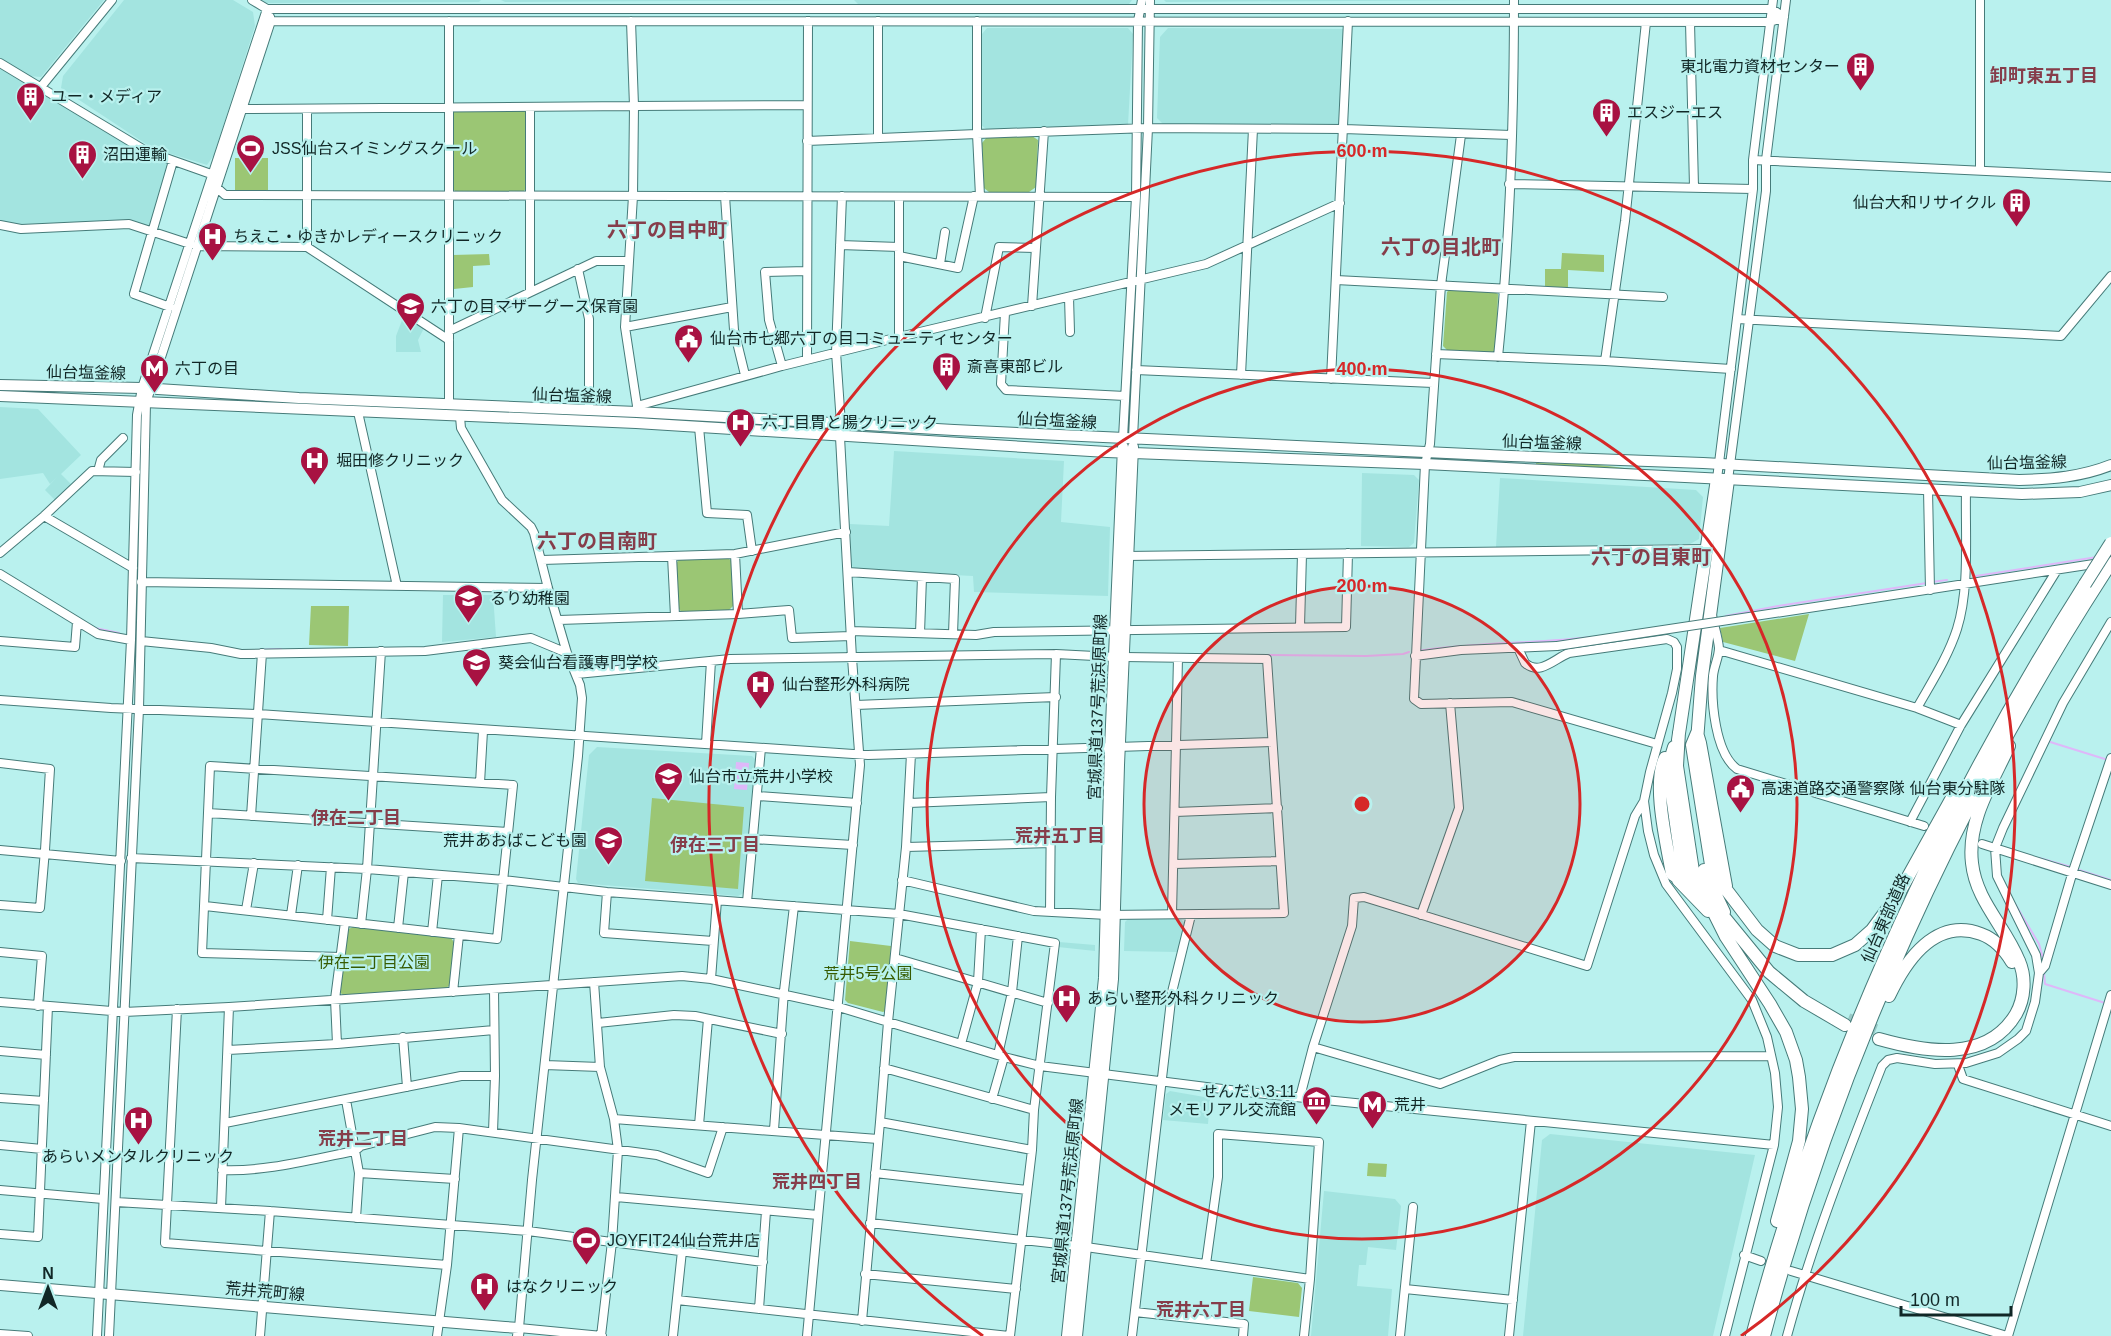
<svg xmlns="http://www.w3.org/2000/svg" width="2111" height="1336" font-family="Helvetica,'Noto Sans JP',sans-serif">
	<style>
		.built { fill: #a3e4e0 }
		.green { fill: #9bc674 }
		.water { fill: #deb8f9 }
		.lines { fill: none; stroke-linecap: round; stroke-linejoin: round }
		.stream { stroke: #deb8f9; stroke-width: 2 }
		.highway-tunnel { stroke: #97c9c6; stroke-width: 12; stroke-dasharray: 12 6; stroke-linecap: butt }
		.minor-casing { stroke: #467b79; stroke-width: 10 }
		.major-casing { stroke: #467b79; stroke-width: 12 }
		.highway-casing { stroke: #467b79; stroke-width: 14 }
		.minor { stroke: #fff; stroke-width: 8 }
		.major { stroke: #fff; stroke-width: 10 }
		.highway { stroke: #fff; stroke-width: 12 }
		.minor-bridge-casing { stroke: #467b79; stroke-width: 10; stroke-linecap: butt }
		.highway-bridge-casing { stroke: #467b79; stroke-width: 14; stroke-linecap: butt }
		.minor-bridge { stroke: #fff; stroke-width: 8 }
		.highway-bridge { stroke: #fff; stroke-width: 12 }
		.ring { fill: none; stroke: #d62828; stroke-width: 3 }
		.labels { text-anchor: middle; stroke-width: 4.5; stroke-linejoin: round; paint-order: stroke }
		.poi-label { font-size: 16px; fill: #112726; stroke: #b9f1ee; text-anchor: start }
		.street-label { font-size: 16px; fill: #112726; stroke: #b9f1ee }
		.park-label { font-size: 16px; fill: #375b02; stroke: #b9f1ee }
		.neighbourhood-label { font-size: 18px; font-weight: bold; fill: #863d4a; stroke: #b9f1ee }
		.quarter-label { font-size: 20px; font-weight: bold; fill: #863d4a; stroke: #b9f1ee }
		.centre { fill: #d62828; stroke: #b9f1ee; stroke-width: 3 }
		.ring-label { font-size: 18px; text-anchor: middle; font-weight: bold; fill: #d62828; stroke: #b9f1ee; stroke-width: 4.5; stroke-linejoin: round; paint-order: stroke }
	</style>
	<rect width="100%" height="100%" fill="#b9f1ee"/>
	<path class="built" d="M0,0H104L41,77L28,76L0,58Z
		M124,0H233L253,12L255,26L214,155L207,165L152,148L61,88L63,76Z
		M262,0H481L479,2L266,3Z
		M501,0H826L505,2Z
		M854,0H1132L1129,4H858Z
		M1164,0H1504L1166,2Z
		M987,28H1128L1133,34L1128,125L989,131L981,125L982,34Z
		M1168,28L1345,29L1342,126L1164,125L1157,118L1160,37Z
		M0,68L170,166L151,228L129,222L18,224L0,221Z
		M404,315L424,328L418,340L421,352H396V336Z
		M0,407L38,409L81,455L61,474L71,484L55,500L45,490L57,477L50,484L43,473L0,479Z
		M894,451L1064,461L1061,522L1110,527L1108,596L974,592L973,576L857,570L851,565L850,524L889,526Z
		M1362,473L1414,475L1419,480L1414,543L1409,547L1361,546Z
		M1500,478L1696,490L1703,497L1699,539L1690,544L1496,547Z
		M443,595H493L496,637L442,642Z
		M597,747L752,756L755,759L744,893L738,896L578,883L576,879L589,755Z
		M1129,918L1181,919L1186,925L1177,952L1124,951L1125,922Z
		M1059,942L1095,945V951L1058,947Z
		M1170,1091L1210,1098L1208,1124L1163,1120L1166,1094Z
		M1550,1134L1755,1155L1713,1336H1523L1542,1140Z
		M1324,1191L1395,1199L1401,1206L1396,1250L1368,1247L1366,1265H1359L1357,1286L1392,1289L1388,1336H1311Z"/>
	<path class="green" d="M456,109H523L528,113V186L523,192H456L452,188V112Z
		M1032,136L1038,140L1036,187L1029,192H989L984,188L982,143L987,137Z
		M235,158H268V190H235Z
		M1562,253L1604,255V272L1568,270V288H1545V269H1561Z
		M489,254L490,265L473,266V287L454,289L453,255Z
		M1450,289L1492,291L1498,294L1496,349L1491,354L1448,351L1443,346L1447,292Z
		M1536,463L1590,464L1642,470L1536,465Z
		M726,557L732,561L734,605L727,612L682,613L677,606L675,565L680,558Z
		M311,606H349L348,646L309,645Z
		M1809,614L1795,661L1723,642L1720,628Z
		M652,798L744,807L738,889L645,881Z
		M353,927L451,938L456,945L454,983L444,989L343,995L337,990L344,931Z
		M850,941L891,946L887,1010L883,1012L848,1003L845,1000Z
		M1368,1163L1387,1164L1386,1177L1367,1176Z
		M1253,1277L1298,1283L1302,1288L1299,1317L1249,1311Z"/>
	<path class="water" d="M736,762L749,763L747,790L734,789Z"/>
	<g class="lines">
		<path class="stream" d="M1976,576L2097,557
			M1932,582L1947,580
			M1726,616L1778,606L1927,583
			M95,628L119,633
			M257,650L281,649
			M1418,651C1475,642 1533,644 1591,637
			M1266,655L1366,656L1403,654L1409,652
			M577,660L590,669L625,665
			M2047,741L2108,760
			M2039,858L2071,867
			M2076,869L2111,880
			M2014,902L2039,944L2043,958
			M2044,972L2045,984L2105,1003"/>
		<path class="highway-tunnel" d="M1848,1019L1881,1032"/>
		<defs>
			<path id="minor" d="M252,0L267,9H1772L1784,17
				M271,21L1770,22L1784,17
				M449,21V405
				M977,21V134L1148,128L1344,129L1511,135
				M1690,22L1694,187
				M0,63L146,151L211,174L215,186L225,195L1136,197
				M40,88L112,0
				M241,109L634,106L631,21
				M1461,135L1441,285L1430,444L1425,464L1414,699L1421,704L1512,702L1657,744
				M878,138V21
				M807,141L977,134L980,196
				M1753,160L2111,177
				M1980,170V0
				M1509,184L1753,189
				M725,196L734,330L745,375
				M899,197V337L1206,264L1340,203
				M0,225L21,229L129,224L190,244
				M840,245L899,247
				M196,246L307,247L449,340
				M307,247V109
				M899,256L958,268L974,196
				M940,264L945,232
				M578,269L589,319V410
				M1336,280L1663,297
				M530,291V107
				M1069,297L1070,332
				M1032,306L1044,131
				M170,307L134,294L173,161
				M1005,313L1001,384L1006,390L1125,396
				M985,318L999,247L1035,248
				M1737,319L2061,336L2111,276
				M625,327L732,307
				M449,331L596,261H629
				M1436,354L1605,361L1731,369
				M1498,357C1510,240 1514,118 1514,0
				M807,359L808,21
				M1605,361L1625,221L1646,22
				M782,366L769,320L765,272L807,271
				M1136,370L1433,383
				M1241,375L1253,129
				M1331,379L1348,21
				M637,406L625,327L633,196L634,106L807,105
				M637,410V406L782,366L899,337
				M358,412L397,586
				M460,417L461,428L502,500L531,527L534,533L548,588L567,653L580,685L582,698L578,756L532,1180L519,1328L602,1336
				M699,427L707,513L747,515L752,551
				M1123,438L1136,197L1138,21L1142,0
				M1133,438L1148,128L1150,0
				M98,471L101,460L123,438
				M1717,479L1753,189V160L1773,0
				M1728,480L1766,191V160L1786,0
				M1928,489L1930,590
				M44,516L133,568
				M0,553L44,516L92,471L136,472
				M735,554L738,614
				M672,556L675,616
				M1125,556L1708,549
				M542,560L735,554L846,532
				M848,572L955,579L953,634
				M0,574L98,634L131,640
				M141,582L548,588
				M1848,602L2100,563
				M1712,615C1714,626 1718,637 1719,648C1719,657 1714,666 1713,676C1711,701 1715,753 1737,769L1924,826
				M559,620L738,614L789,610L792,638L851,636
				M1300,626L1302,554
				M851,631L976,635L994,632L1346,627L1348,553
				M920,633L922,577
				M0,641L75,647L77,622
				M141,641L211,648L241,654L425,651L531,638L567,653
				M1518,648L1525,663C1540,676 1554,659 1569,653L1667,639L1674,642L1677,647V669L1672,693L1650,772L1644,801L1648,831L1654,855L1666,884L1752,1000L1767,1037L1775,1073L1778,1107L1774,1145L1725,1336
				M1719,650L1917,708L1961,725L1910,822
				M1415,656L1461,650L1557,646
				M577,674L730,659L1056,654L1114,657
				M0,700L111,708L258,714L868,755L1272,742
				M856,705L1056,697
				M1917,708C1931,683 1948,657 1957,629C1970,588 1965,534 1966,491
				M1961,725L2057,570
				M706,744L711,661
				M0,763L50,769L45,850L40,908L0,905
				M480,783L483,731
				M757,796L857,803
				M909,803L1051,797
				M1175,812L1278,808
				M208,813L508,832
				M251,816L262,653
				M753,839L853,845
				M1982,844L2111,885
				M906,847L1051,843
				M0,850L121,861
				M131,858L367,869L504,880L607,892L899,914L1055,943L1034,1110L1032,1150L1010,1336
				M1174,864L1280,861
				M902,880L1034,911L1107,915L1284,913L1267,659L1124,657
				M607,892L604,933L713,941
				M747,902L761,748
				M205,906L497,939L513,785L210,766L202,953L341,957
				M246,910L254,863
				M1050,912L1051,797L1056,654
				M1172,914L1178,658
				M291,915L298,865
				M1421,915L1459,808L1450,703
				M327,920L331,867
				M361,924L367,869L381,651
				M398,928L404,872
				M432,932L438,875
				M0,952L42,956L38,1006
				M895,958L1048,1003
				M2039,973L2045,966L2073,871L2111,758
				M711,979L717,900
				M594,982L600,1067L614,1119L618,1150L612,1242L601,1336
				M453,992L459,935
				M0,1002L124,1012L229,1007L682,976L711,979L832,1005L1004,1057L1040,1066L1246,1092L1774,1145
				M177,1009L165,1243L447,1265
				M598,1023L674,1015L695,1016L782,1034
				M403,1037L407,1087
				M337,1044L335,999L345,922
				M961,1044L978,982L981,929
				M1313,1047L1440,1084L1500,1060L1514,1057L1771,1056
				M228,1050L337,1044L494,1030
				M0,1051L46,1055
				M998,1055L1012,992L1018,936
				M545,1065L600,1067
				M1958,1065L1963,1079L2111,1126
				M884,1068L1034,1110
				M1300,1097L1313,1047L1352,926L1354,898L1364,897L1587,966L1635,816L1644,801
				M0,1098L44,1101
				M992,1099L1004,1057
				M346,1100L359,1173L356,1218
				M614,1119L878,1139
				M880,1122L1032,1150
				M225,1123L461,1076H495
				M699,1125L708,1019
				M774,1130L784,991L794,906
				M493,1132L495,1076L494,989
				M0,1145L42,1149
				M222,1170C266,1172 312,1159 355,1151L361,1146L435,1127L459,1128L657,1155L708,1173L723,1127
				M359,1173L455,1179
				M875,1173L1027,1190
				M0,1190L103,1199
				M616,1197L818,1215
				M116,1202L270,1211L528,1231L763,1262
				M221,1208L229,1007
				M870,1223L1086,1247L1310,1279
				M0,1234L38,1237L48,1006
				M1744,1255L1761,1261
				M1206,1264L1218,1177V1134L1319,1142L1310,1279L1304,1336
				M1791,1271L2007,1336
				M865,1274L1016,1289
				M1405,1289L1513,1300
				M677,1300L1009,1336
				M759,1309L766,1211
				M1135,1312L1244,1324L1243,1336
				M862,1321L880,1122L888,1022L906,847L911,754
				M0,1334L28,1336
				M97,1336L131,640L137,415L142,388L267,9
				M109,1336L139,709L146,403L271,21L270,17
				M260,1336L270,1211
				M437,1336L447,1265L459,1128
				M673,1336L682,1251
				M807,1336L860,765L852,658L840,437L841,424L836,352L842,196
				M1132,1336L1172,992L1191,915
				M1400,1336L1413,1207
				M1509,1336L1531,1121
				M1787,1336C1812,1244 1847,1155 1882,1066L1888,1060L1897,1058L1935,1064L1966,1063L1998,1053L2018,1039L2026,1031L2035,1002L2039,973L2036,955L1997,876L1995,848L2003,828L2063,703L2111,622
				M2008,1336L2111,995"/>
			<path id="major" d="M0,385L142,388L299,398L637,412L954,430L1511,456L1703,463L2019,480C2052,479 2081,477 2111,465
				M0,396L636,423L1107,452L1425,464L2022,494L2080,492L2111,485
				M0,1285L505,1327L519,1328L518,1336
				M1067,1336L1104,978L1110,748L1123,447
				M1077,1336L1113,979L1119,765L1133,447"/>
			<path id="highway" d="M1679,732L1677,766L1693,871L1726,937L1770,1004L1786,1032L1796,1060L1799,1077L1802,1109L1799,1141L1777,1221
				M1697,733L1692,745L1712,871L1757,930L1775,946L1798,955H1832L1855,945L1872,930L1899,893L1953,796
				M1697,733L1700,743L1726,886
				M1678,740L1717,479
				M1697,741L1702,676L1728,480
				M1674,747L1668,767L1677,831L1683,872L1695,885
				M1665,758C1652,783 1667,845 1672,874L1687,884
				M1704,870L1724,912
				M1678,880L1708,911
				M1715,906L1769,972L1804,1001L1845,1025
				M1889,996C1906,960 1936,917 1981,934C1995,939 2004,949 2012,962
				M1879,1039C1925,1052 1987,1063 2016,1014C2025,998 2026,977 2019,961C2005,926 1976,901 1972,863C1967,821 1992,783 2009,746
				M1752,1336C1823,1069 1937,817 2085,584
				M1764,1336C1837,1062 1956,801 2111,563"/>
		</defs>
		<use href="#minor" class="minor-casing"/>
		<use href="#major" class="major-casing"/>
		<use href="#highway" class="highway-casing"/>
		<use href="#minor" class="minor"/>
		<use href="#major" class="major"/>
		<use href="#highway" class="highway"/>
		<defs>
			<path id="minor-bridge" d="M1557,646L1848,602"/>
			<path id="highway-bridge" d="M2085,584L2111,543"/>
		</defs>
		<use href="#minor-bridge" class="minor-bridge-casing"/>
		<use href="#highway-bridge" class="highway-bridge-casing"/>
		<use href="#minor-bridge" class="minor-bridge"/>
		<use href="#highway-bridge" class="highway-bridge"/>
	</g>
	<circle cx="1362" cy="804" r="218" fill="#d62828" fill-opacity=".12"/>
	<g class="ring">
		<circle cx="1362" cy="804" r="218"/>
		<circle cx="1362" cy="804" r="435"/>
		<path d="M983 1336A653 653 0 1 1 1741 1336"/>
	</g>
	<defs>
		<symbol id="building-pin" viewBox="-11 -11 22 30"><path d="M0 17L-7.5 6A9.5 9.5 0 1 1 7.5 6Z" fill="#a81242" stroke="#b9f1ee"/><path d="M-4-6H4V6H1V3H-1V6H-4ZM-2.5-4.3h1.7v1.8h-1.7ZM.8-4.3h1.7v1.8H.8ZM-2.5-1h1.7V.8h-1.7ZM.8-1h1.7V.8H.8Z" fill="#fff"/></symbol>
		<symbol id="stadium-pin" viewBox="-11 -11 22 30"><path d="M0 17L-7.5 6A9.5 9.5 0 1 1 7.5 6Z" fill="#a81242" stroke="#b9f1ee"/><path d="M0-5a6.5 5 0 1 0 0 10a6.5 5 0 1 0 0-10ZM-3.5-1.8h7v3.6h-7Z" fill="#fff"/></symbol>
		<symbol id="hospital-pin" viewBox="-11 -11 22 30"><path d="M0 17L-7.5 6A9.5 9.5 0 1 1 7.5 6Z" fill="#a81242" stroke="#b9f1ee"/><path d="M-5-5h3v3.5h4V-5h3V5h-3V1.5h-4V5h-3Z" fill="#fff"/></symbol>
		<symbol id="school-pin" viewBox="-11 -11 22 30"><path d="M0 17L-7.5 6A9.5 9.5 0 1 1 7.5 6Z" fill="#a81242" stroke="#b9f1ee"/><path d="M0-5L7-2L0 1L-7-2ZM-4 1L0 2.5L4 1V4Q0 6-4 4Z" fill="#fff"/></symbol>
		<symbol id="civic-pin" viewBox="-11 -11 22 30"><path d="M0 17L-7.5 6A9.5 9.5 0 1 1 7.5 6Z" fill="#a81242" stroke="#b9f1ee"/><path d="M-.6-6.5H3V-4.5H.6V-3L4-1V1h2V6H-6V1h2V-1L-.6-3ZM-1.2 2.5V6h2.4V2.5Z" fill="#fff"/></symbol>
		<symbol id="metro-pin" viewBox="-11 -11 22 30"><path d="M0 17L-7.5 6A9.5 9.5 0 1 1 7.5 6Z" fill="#a81242" stroke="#b9f1ee"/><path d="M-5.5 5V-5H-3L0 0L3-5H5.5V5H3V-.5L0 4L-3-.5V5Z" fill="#fff"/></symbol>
		<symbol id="university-pin" viewBox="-11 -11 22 30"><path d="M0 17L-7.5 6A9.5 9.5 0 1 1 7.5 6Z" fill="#a81242" stroke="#b9f1ee"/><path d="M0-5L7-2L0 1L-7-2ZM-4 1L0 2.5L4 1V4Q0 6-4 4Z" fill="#fff"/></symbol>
		<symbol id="museum-pin" viewBox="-11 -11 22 30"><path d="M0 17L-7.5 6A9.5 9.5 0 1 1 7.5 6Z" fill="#a81242" stroke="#b9f1ee"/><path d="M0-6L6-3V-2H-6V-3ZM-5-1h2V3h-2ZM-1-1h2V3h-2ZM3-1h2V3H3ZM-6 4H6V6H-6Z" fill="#fff"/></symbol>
	</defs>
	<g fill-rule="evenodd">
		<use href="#building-pin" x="1844" y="50" width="33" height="45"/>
		<use href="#building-pin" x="14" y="80" width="33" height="45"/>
		<use href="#building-pin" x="1590" y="96" width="33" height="45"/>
		<use href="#stadium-pin" x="234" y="132" width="33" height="45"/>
		<use href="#building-pin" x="66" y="138" width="33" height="45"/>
		<use href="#building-pin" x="2000" y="186" width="33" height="45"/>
		<use href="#hospital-pin" x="196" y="220" width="33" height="45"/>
		<use href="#school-pin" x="394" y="290" width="33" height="45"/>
		<use href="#civic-pin" x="672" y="322" width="33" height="45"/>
		<use href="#building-pin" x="930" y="350" width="33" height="45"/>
		<use href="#metro-pin" x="138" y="352" width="33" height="45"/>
		<use href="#hospital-pin" x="724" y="406" width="33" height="45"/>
		<use href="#hospital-pin" x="298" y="444" width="33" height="45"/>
		<use href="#school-pin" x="452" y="582" width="33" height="45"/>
		<use href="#university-pin" x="460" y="646" width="33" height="45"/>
		<use href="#hospital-pin" x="744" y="668" width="33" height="45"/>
		<use href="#school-pin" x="652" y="760" width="33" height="45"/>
		<use href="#civic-pin" x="1724" y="772" width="33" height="45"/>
		<use href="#school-pin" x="592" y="824" width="33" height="45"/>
		<use href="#hospital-pin" x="1050" y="982" width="33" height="45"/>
		<use href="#museum-pin" x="1300" y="1084" width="33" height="45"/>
		<use href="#metro-pin" x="1356" y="1088" width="33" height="45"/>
		<use href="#hospital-pin" x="122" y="1104" width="33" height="45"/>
		<use href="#stadium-pin" x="570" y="1224" width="33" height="45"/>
		<use href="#hospital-pin" x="468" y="1270" width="33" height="45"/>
	</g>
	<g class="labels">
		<g class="poi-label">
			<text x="1840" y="72" text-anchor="end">東北電力資材センター</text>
			<text x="51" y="102">ユー・メディア</text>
			<text x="1627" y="118">エスジーエス</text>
			<text x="272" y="154">JSS仙台スイミングスクール</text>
			<text x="103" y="160">沼田運輸</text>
			<text x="1996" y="208" text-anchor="end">仙台大和リサイクル</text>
			<text x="233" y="242">ちえこ・ゆきかレディースクリニック</text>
			<text x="431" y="312">六丁の目マザーグース保育園</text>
			<text x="710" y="344">仙台市七郷六丁の目コミュニティセンター</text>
			<text x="967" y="372">斎喜東部ビル</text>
			<text x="175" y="374">六丁の目</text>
			<text x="762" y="428">六丁目胃と腸クリニック</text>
			<text x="336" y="466">堀田修クリニック</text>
			<text x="490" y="604">るり幼稚園</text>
			<text x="498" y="668">葵会仙台看護専門学校</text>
			<text x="782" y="690">仙台整形外科病院</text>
			<text x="689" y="782">仙台市立荒井小学校</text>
			<text x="1761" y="794">高速道路交通警察隊 仙台東分駐隊</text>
			<text x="587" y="846" text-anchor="end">荒井あおばこども園</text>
			<text x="1087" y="1004">あらい整形外科クリニック</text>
			<text x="1296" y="1097" text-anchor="end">せんだい3.11<tspan x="1296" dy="18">メモリアル交流館</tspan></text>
			<text x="1394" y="1110">荒井</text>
			<text x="138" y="1162" text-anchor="middle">あらいメンタルクリニック</text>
			<text x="607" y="1246">JOYFIT24仙台荒井店</text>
			<text x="506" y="1292">はなクリニック</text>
		</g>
		<g class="street-label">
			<text transform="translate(86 372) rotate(1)" y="6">仙台塩釜線</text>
			<text transform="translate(572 395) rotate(2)" y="6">仙台塩釜線</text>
			<text transform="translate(1057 420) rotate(3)" y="6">仙台塩釜線</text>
			<text transform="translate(1542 442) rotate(2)" y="6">仙台塩釜線</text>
			<text transform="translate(2027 462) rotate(-1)" y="6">仙台塩釜線</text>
			<text transform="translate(1097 707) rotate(-88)" y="6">宮城県道137号荒浜原町線</text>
			<text transform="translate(1885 918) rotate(-66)" y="6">仙台東部道路</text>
			<text transform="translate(1067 1191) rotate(-84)" y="6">宮城県道137号荒浜原町線</text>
			<text transform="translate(265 1291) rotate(5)" y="6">荒井荒町線</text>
		</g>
		<g class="park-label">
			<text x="374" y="968">伊在二丁目公園</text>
			<text x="868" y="979">荒井5号公園</text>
		</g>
		<g class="neighbourhood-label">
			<text x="2044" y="82">卸町東五丁目</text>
			<text x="356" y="824">伊在二丁目</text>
			<text x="1060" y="842">荒井五丁目</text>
			<text x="715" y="851">伊在三丁目</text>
			<text x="363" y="1145">荒井二丁目</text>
			<text x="817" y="1188">荒井四丁目</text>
			<text x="1201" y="1316">荒井六丁目</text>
		</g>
		<g class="quarter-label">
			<text x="667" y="237">六丁の目中町</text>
			<text x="1441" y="254">六丁の目北町</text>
			<text x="597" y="548">六丁の目南町</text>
			<text x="1651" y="564">六丁の目東町</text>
		</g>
	</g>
	<circle cx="1362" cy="804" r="9" class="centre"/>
	<g class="ring-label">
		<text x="1362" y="157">600 m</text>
		<text x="1362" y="375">400 m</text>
		<text x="1362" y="592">200 m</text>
	</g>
	<g transform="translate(48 1288)" stroke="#b9f1ee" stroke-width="4.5" paint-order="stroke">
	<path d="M0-4.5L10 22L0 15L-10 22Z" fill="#112726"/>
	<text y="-9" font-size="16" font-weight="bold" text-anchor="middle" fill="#112726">N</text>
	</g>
	<path d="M1901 1306v9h110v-9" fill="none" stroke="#112726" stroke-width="3"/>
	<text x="1910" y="1306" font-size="18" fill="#112726" stroke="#b9f1ee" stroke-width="4.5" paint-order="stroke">100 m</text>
</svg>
